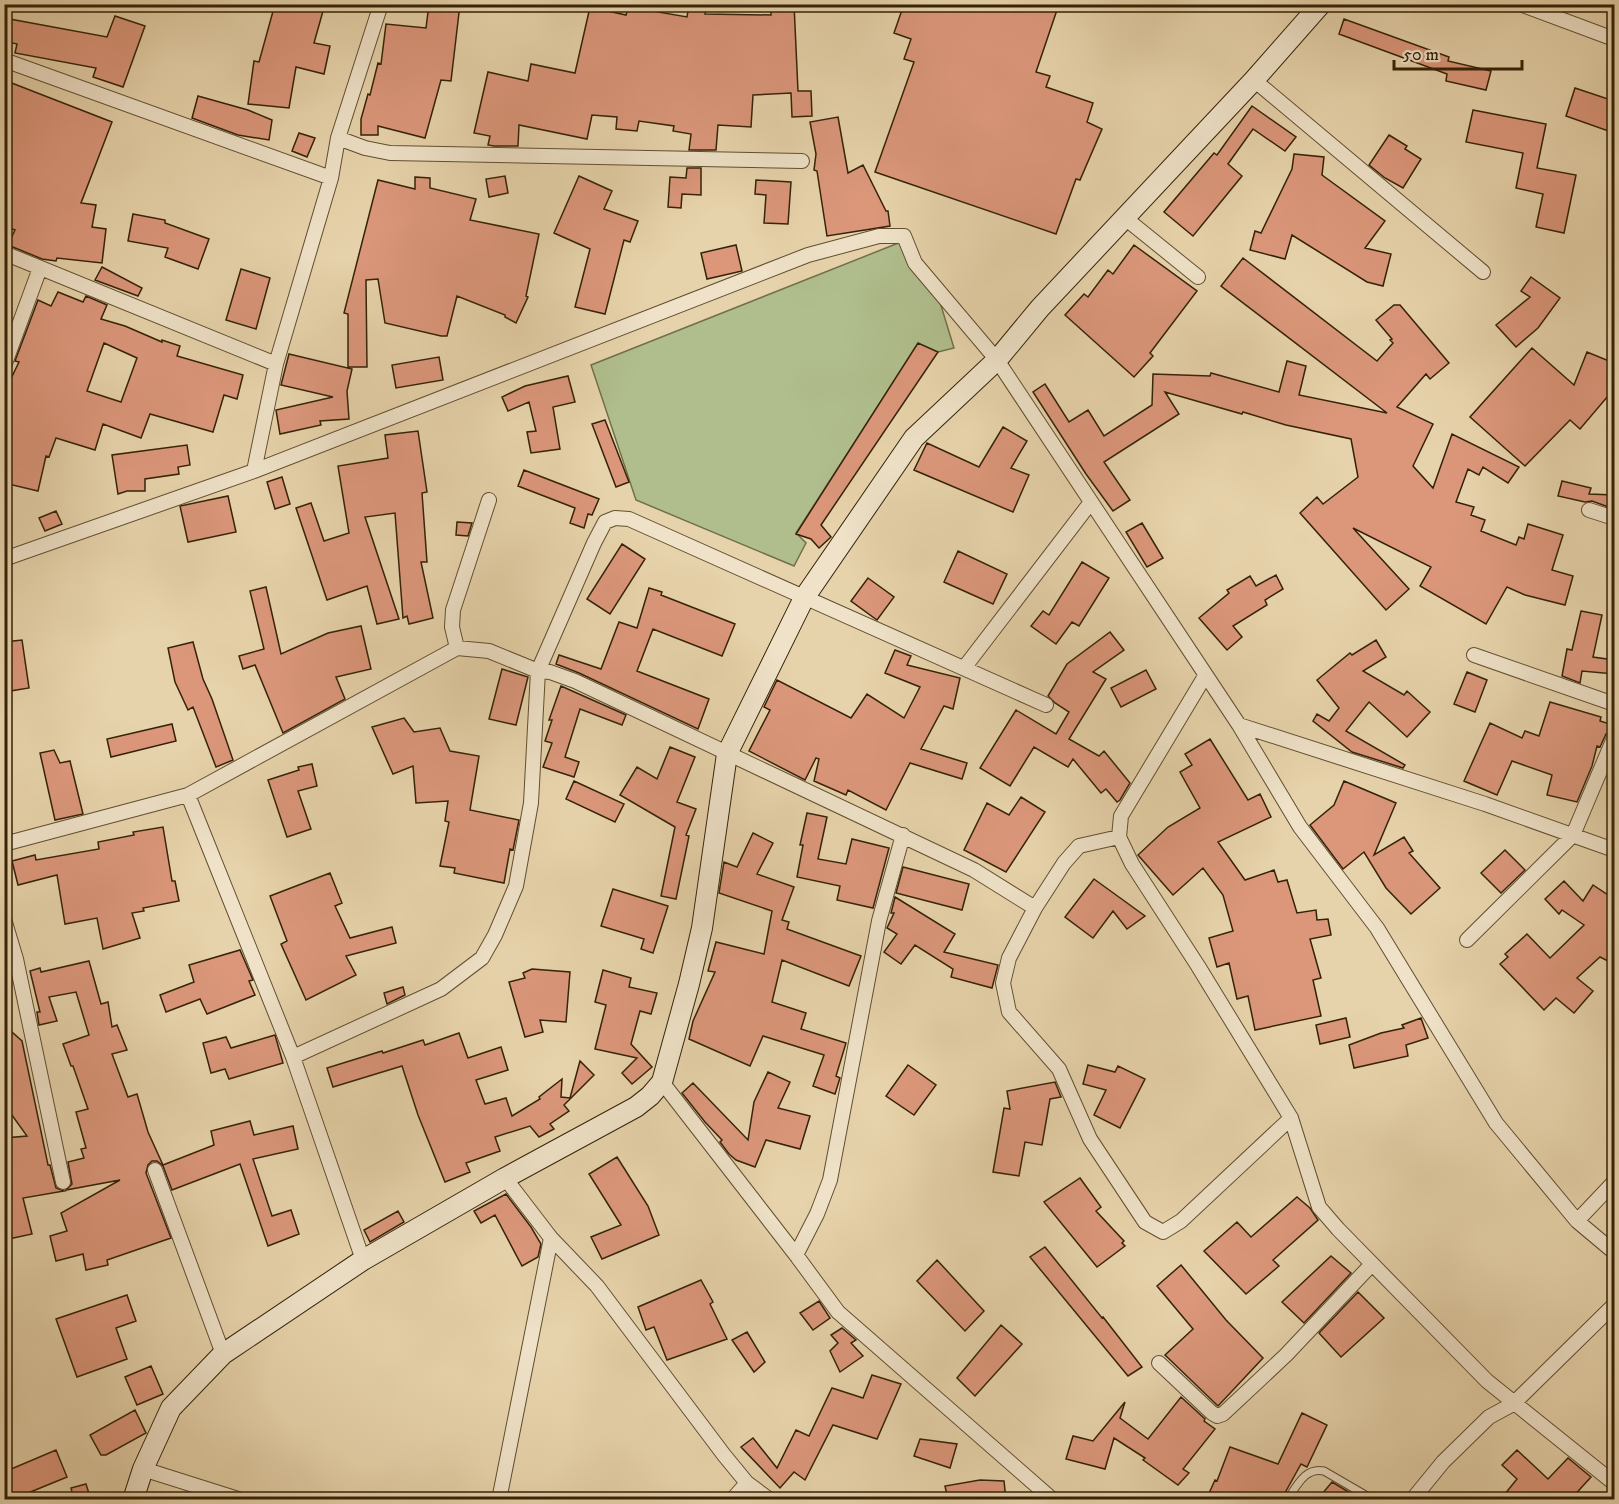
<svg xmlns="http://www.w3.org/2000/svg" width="1619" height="1504" font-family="'IM FELL DW Pica',serif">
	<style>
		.green { fill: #b0be8d; stroke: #72704a; stroke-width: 1.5 }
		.building { fill: #dc977b; stroke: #342208; stroke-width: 1.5; fill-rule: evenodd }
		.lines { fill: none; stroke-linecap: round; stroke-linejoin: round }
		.lane-casing { stroke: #614e31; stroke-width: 9 }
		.street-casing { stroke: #614e31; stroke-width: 16 }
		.secondary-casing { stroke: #342208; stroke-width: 22 }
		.lane { stroke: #efe2c8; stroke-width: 7 }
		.street { stroke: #efe2c8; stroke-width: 14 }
		.secondary { stroke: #efe2c8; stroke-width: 20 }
	</style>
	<rect width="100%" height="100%" fill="#e7d3ab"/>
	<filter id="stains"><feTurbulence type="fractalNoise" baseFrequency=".00333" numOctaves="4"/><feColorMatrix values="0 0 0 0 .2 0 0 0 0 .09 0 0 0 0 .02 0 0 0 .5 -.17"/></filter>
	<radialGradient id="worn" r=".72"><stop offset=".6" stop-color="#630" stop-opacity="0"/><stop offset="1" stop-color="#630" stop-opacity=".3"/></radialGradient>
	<path class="green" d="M901,242L939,299L954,348L938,352L918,344L796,533L806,543L794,566L636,500L591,365Z"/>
	<path class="building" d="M275,4H325L314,43L330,46L324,74L296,67L289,108L248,104L254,61L259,62Z
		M429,4H460L451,81L441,80L425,138L378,126V135H361V119L368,94L370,95L378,63L381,64L386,24L426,28Z
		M629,4H640L659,10L658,12L687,17L689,4H707L705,14L771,15V5L794,4L798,91H811L812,116L792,117L791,93L753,95L751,127L718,125L716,150H689L691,134L673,131L674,126L639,121L637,131L616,129L617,117L592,115L587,139L519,125L518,146H494L488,145L490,136L474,133L488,72L528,81L531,64L575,73L590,7L626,15Z
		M904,4H1059L1036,72L1050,76L1046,87L1093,103L1087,122L1102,129L1080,180L1076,179L1056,234L875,172L914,62L904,59L911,39L894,33Z
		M115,16L145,26L123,87L93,77L96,68L15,53L17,44L4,41V18L107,37Z
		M1344,19L1449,57L1448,61L1491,71L1486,90L1446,81L1447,74L1339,34Z
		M4,80L112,122L81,203L96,205L92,227L106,229L102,263L57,258L56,261L42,259L8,245L15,230L4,226Z
		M1575,88L1614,101V133L1566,116Z
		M198,96L248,110L272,120L269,140L238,135L192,118Z
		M1252,106L1296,137L1285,151L1253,129L1228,164L1242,176L1193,236L1164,212L1214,153L1217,155Z
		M1473,110L1546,124L1537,168L1576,175L1564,233L1536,227L1543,194L1516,188L1523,153L1466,142Z
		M838,117L848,173L863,165L886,211H888L890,226L827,236L817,171L814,170L816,154L810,122Z
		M299,133L315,138L307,157L292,151Z
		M1389,135L1407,146L1405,149L1421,159L1403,188L1385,178L1369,165Z
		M1294,154L1324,157L1322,175L1385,221L1365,248L1391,254L1383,286L1367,282L1292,235L1285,259L1250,250L1255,231L1261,233L1292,169Z
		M687,168H701V195L682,194L681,208L668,207L670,177L686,178Z
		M505,176L508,193L489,197L486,179Z
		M579,176L612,191L604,209L638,221L630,242L624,240L605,314L575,307L590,249L554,233Z
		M415,177L430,178V188L476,199L470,220L539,234L526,296L528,297L516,323L505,317V315L457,296L447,336H441L385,323L378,279L366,280L367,367H348V314L344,313L378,180L415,189Z
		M756,180L791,182L788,224L764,223L766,195L755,194Z
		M133,214L165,220V223L209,239L198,269L165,257L168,248L128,241Z
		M736,245L742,271L707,279L701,253Z
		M1134,245L1197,291L1150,353L1153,356L1134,377L1065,315L1084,294L1088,297L1108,270L1113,274Z
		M1243,258L1377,361L1393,343L1390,340L1392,339L1376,320L1394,305H1400L1449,363L1430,379L1426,374L1397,407L1433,424L1413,466L1433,488L1452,434L1519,467L1508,483L1483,467L1479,475L1468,469L1456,502L1474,507L1471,515L1485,520L1481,531L1516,545L1519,537L1524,539L1528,524L1563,535L1552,570L1573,576L1565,605L1525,595L1507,587L1486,624L1420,586L1431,567L1353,528L1409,589L1386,610L1300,513L1317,497L1323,504L1358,477L1351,439L1286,425L1243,412L1242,414L1165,392L1179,414L1104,462L1130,500L1113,511L1086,474L1033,392L1045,384L1069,422L1088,410L1104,436L1152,405L1153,374L1210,376L1211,373L1279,392L1287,361L1306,366L1299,395L1387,413L1221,286Z
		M102,267L142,288L138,296L95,280Z
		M241,269L270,278L256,329L226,320Z
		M1531,277L1560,298L1538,328L1516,347L1496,325L1530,297L1521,291Z
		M58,292L83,302L86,296L107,305L101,319L125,326L162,342V340L180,346L177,356L243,375L237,399L224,395L213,432L150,414L141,438L103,424L95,450L56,438L49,457L46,456L38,491L4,483V393L19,362L15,361L38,300L51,306ZM104,343L137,358L121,402L87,391Z
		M918,343L938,352L821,525L831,537L819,548L811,539L796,534Z
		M1532,348L1574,385L1587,352L1614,363V389L1580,429L1570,420L1525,466L1470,417Z
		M289,354L352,369L347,391L349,419L320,421L321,425L280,434L276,410L333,397L281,385Z
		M439,357L443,380L396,388L392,365Z
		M568,376L575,402L553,407L560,449L531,453L527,432L536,431L529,402L508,411L502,397L525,386Z
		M605,420L629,482L616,487L592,424Z
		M1003,427L1027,441L1011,468L1029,475L1013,512L914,470L927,443L979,467Z
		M418,431L427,492L422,493L427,562H421L433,618L409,624L407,616L403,618L395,513L365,517L399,619L377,624L367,586L327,600L296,508L311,503L324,541L349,533L338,466L388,458L385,435Z
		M187,445L190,465L178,467L179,474L145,479V491H127L118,494L112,455Z
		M524,470L599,499L592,515L588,514L584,528L570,523L575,508L518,486Z
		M282,477L290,504L275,509L267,482Z
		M1562,481L1591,488L1589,494L1614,495V509L1592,501L1585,502L1558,496Z
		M228,496L236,532L188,542L180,506Z
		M56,511L62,524L45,531L39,518Z
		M457,522L472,523L468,536L456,535Z
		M1142,523L1163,558L1147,567L1126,532Z
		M622,544L645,559L610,614L587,599Z
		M958,551L1007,574L993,604L944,582Z
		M1082,562L1109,578L1079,626L1072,622L1056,644L1031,626L1043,611L1049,615Z
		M1276,575L1283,589L1265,600L1267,605L1233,626L1242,637L1227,650L1199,618L1229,593L1227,590L1250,576L1256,586Z
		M868,578L894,597L877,620L851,601Z
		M266,587L281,654L328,633L361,626L371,669L336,677L345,699L283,733L255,665L243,669L239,656L264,649L250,591Z
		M649,588L662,592L661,595L735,624L722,656L653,629L637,671L709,699L698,729L579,673L556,664L559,655L601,669L619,622L637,628Z
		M1581,611L1602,615L1593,657L1614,660V674L1582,671L1580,683L1562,676L1567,649L1572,650Z
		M1110,632L1124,650L1093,672L1106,679L1069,739L1099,756L1104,751L1130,783L1120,800L1117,802L1106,789L1101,793L1073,759L1068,767L1034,747L1010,786L980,768L1016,710L1056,734L1069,712L1055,703L1048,696L1067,664Z
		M22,640L29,688L4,692V642Z
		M1376,640L1386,657L1363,671L1404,695L1407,691L1430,712L1407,737L1369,702L1346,731L1405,765L1403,768L1352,752L1313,721L1317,714L1329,721L1339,708L1317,680L1350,653L1352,655Z
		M193,642L203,679L212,699L233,760L216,767L193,707L188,710L175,682L168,648Z
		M895,650L911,656L907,665L960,678L953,709L944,706L921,749L967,763L962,779L910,763L886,810L848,790L846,795L814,781L819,759L816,758L805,780L749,751L770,710L764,707L777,680L851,718L867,694L904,718L920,687L885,673Z
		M502,669L528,677L516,725L489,719Z
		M1146,670L1156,689L1121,707L1111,688Z
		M1467,672L1487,680L1475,712L1454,704Z
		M561,686L626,715L622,725L580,709L565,757L579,762L574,777L543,767L552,743L545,741L552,720H549Z
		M1550,702L1601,717L1600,721L1613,725L1611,730L1606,734L1600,747L1597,746L1592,766L1577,802L1547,795L1552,775L1512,761L1497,795L1464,781L1490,723L1522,738L1525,731L1539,736Z
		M404,718L414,732L440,728L450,751L479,756L470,810L519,820L513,850L510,849L504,883L454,873L455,868L440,866L449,822L445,821L448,801L416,803L413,766L393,774L372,727Z
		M172,724L176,741L111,757L107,739Z
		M1210,739L1248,800L1260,794L1271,817L1218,842L1245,880L1274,870L1278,882L1287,880L1297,913L1316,910L1317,920L1328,919L1331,935L1310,939L1321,978L1313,980L1321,1016L1255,1030L1248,996L1237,999L1229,963L1217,967L1209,938L1233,931L1223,895L1203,868L1173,895L1138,855L1168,827L1200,808L1180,772L1192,765L1185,754Z
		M670,747L695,757L677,802L696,809L686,835L689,836L676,899L661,896L675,827L620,795L637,767L657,779Z
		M54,750L60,763L70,761L83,814L55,820L40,753Z
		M312,764L317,786L298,791L311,829L287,837L268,780L299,770L298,767Z
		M574,781L624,804L615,822L566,799Z
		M1344,781L1396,803L1374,855L1404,837L1413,851L1409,853L1440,888L1411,914L1386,888L1364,852L1343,869L1310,825L1334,805Z
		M1021,797L1045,812L1006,872L964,850L987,803L1009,815Z
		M807,813L827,817L818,859L846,864L852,839L889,848L873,908L837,900L840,886L797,877L803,845H800Z
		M163,827L172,881H175L179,901L143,908L144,911L132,913L140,938L103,949L97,918L65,924L57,875L18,885L12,861L35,855L36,860L99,849L98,842L134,835L133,832Z
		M753,833L773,843L757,874L794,887L782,920L789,922L787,929L861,956L849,986L782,960L772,1002L806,1013L801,1029L846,1043L836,1076L840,1078L835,1094L813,1086L824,1055L763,1036L750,1066L689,1039L693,1021L715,972L708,971L716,942L764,954L772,911L719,893L724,862L737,867Z
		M1505,850L1525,870L1501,893L1481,873Z
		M903,867L969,884L962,910L896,893Z
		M330,873L342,903L335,906L350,938L392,927L396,943L346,956L356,975L306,1000L281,944L287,941L270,896Z
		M1094,879L1145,916L1127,929L1113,911L1093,938L1065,917Z
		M1564,881L1583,901L1593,885L1614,899V964L1600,957L1577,978L1593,991L1574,1013L1556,998L1544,1010L1500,964L1508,957L1505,954L1527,934L1550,958L1584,925L1562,910L1559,914L1545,899Z
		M613,889L668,906L653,953L641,949L644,939L601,926Z
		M895,897L955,934L944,952L998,965L992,988L951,977L953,969L915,945L901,964L884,952L897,934L887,928L894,913H891Z
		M240,950L253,980L249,981L255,995L207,1014L200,999L166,1012L160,995L194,982L189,965Z
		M89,961L101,1004L108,1002L112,1027L117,1025L127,1050L112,1054L128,1097L137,1094L148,1132L163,1165L214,1145L211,1131L250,1121L254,1135L293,1126L298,1149L253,1159L272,1216L291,1210L299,1234L268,1246L240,1164L172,1190L163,1166L157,1161H152L148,1165L146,1173L171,1238L107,1260L108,1265L86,1270L83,1254L56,1261L50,1236L67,1231L61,1213L120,1180L66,1190L72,1184L68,1162L84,1158L81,1149L86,1148L76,1112L88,1109L73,1066H71L63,1044L89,1035L76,992L49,997L57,1021L39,1025L37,1012H40L30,971L40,968L41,972Z
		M532,969L570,972L566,1022L540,1020L543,1032L525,1037L509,982L525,978L523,973Z
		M603,970L631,978L629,987L657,993L651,1014L640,1011L631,1044L652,1067L632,1084L622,1073L637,1058L595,1049L606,1005L595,1002Z
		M403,987L405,995L387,1004L384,993Z
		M1346,1018L1350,1037L1320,1044L1316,1025Z
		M1421,1018L1428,1038L1406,1045L1408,1056L1354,1068L1349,1045L1381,1033L1404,1028L1402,1025Z
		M4,1025L22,1041L48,1165H50L56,1188L64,1191L23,1198L32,1234L4,1240V1138L27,1136L4,1104Z
		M459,1033L468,1058L501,1047L508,1070L476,1080L485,1104L506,1098L512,1116L540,1099L539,1097L562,1079L561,1097L570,1098L580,1061L594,1075L564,1105L569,1111L550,1124L554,1129L539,1137L530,1126L495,1137L500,1151L466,1163L470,1172L445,1182L418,1115L402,1066L333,1087L327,1068L382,1051L383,1053L423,1040L425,1045Z
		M275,1035L283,1063L229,1079L225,1069L211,1073L203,1043L226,1037L231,1048Z
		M908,1065L936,1085L914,1115L886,1096Z
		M1088,1065L1115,1072L1118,1066L1145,1079L1120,1128L1094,1115L1106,1090L1083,1084Z
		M768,1072L790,1082L778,1108L810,1116L800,1149L766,1140L755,1167L736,1160L729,1154L720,1142L722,1140L705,1122L682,1093L693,1083L748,1140L754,1102Z
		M1055,1082L1061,1097L1050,1099L1042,1145L1025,1142L1019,1176L993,1172L1004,1108L1010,1109L1007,1091Z
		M617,1157L648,1206L659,1235L602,1259L591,1237L621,1225L589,1174Z
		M1080,1178L1101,1207L1096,1211L1124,1241L1122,1243L1125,1246L1097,1267L1044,1202Z
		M506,1194L531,1227L541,1244L538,1257L522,1266L495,1215L481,1223L474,1211Z
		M1297,1197L1310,1208L1318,1220L1273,1260L1279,1266L1246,1294L1204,1251L1237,1222L1251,1237Z
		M398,1211L404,1222L370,1242L364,1230Z
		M1045,1247L1102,1318L1103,1317L1142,1367L1128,1376L1030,1257Z
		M1331,1256L1351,1273L1304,1323L1282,1302Z
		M937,1260L984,1311L965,1331L917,1281Z
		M1181,1265L1226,1320L1263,1358L1218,1406L1165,1355L1193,1329L1157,1286Z
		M701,1280L713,1302L710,1304L727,1339L667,1360L654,1327L646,1330L638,1307Z
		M1358,1292L1384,1318L1341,1357L1319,1333Z
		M127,1295L136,1321L116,1328L127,1359L77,1377L56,1319Z
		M819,1301L830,1318L813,1330L800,1313Z
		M1001,1325L1022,1344L975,1396L957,1378Z
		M842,1328L856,1340L851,1343L863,1356L840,1372L830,1351L838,1343L831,1335Z
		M747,1332L765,1362L754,1372L732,1340Z
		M151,1366L163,1394L137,1405L125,1377Z
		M872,1375L901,1384L877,1439L833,1425L805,1480L794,1472L780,1488L741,1447L753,1438L777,1468L796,1430L809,1436L832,1388L863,1398Z
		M1181,1397L1205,1419L1204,1421L1215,1429L1183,1469L1189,1473L1178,1485L1143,1460L1145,1458L1114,1438L1105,1469L1066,1459L1073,1436L1093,1441L1125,1402L1120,1418L1148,1439Z
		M135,1410L146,1433L106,1455H101L90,1435Z
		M1302,1413L1327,1425L1307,1467L1301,1464L1281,1500H1206L1215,1480L1217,1481L1230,1447L1278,1464Z
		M920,1439L957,1444L950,1468L914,1456Z
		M56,1450L67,1477L11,1500L4,1485V1472Z
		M1517,1450L1548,1479L1568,1458L1591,1477L1570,1500H1500L1517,1479L1502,1465Z
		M980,1480L1004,1481L1006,1500H948L945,1486Z
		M1332,1482L1362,1500H1317Z
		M86,1484L91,1500H74L71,1488Z"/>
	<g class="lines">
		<defs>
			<path id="lane" d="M1287,1500C1297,1486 1305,1467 1324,1471L1374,1500"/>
			<path id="street" d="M1520,4L1614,39
				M4,60L331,178
				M1254,80L1483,272
				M338,138L365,148L390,153L802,161
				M1125,218L1198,277
				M4,253L276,364
				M4,366L40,268
				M254,471L276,364L331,178L338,138L381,4
				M489,500L453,610L452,627L457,648L489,651L538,671L594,543L605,522L615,518L629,519L1046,705
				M1589,510L1614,518
				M4,559L254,471L808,255L879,236H904L915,263L997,360L1239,725L1300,827L1377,928L1496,1123L1577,1221L1614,1252
				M1474,655L1614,704
				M964,668L1091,502
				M1205,676L1121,816L1119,837L1132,864L1198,966L1291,1118L1319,1207L1338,1229L1487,1381L1614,1483
				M1239,725L1485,804L1614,850
				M188,795L293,1057L363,1260
				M4,844L188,795L457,648
				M1035,908L1009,958L1003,983L1009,1012L1059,1069L1090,1139L1145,1222L1163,1232L1181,1221L1291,1118
				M4,919L16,959L63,1182
				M1467,940L1573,835L1614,738
				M293,1057L441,989L482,958L495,935L516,886L531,803L538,671L550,672L575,681L974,870L1035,908L1064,863L1079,846L1119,837
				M662,1082L796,1255L838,1312L1053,1500
				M155,1170L223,1354
				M505,1178L551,1238L597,1286L724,1455L747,1483L770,1500
				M1577,1221L1614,1182
				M796,1255L817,1214L830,1180L879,921L903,835
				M1159,1363L1212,1413L1217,1416L1223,1414L1286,1355L1372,1264
				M143,1469L241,1500
				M499,1500L551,1238
				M732,1500L747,1483
				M1412,1500L1443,1462L1489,1417L1513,1404L1614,1305"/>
			<path id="secondary" d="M133,1500L143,1469L171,1408L223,1354L363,1260L505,1178L636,1107L650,1096L662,1082L689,984L702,928L727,754L804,598L914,438L997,360L1040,308L1254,80L1321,4"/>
		</defs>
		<use href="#lane" class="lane-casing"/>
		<use href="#street" class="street-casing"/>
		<use href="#secondary" class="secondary-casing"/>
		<use href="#lane" class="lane"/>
		<use href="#street" class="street"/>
		<use href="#secondary" class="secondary"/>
	</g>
	<rect width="1619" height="1504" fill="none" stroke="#e7d3ab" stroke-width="24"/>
	<rect x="6" y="6" width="1607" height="1492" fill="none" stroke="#342208" stroke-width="3"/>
	<rect x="12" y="12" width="1595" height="1480" fill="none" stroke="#342208" stroke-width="1.5"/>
	<path d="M1394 60v9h128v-9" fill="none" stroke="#342208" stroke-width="3"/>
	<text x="1403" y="60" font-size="18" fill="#342208" stroke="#efe2c8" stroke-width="4.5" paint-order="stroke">50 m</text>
	<rect width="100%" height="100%" filter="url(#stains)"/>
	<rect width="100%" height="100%" fill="url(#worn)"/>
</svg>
